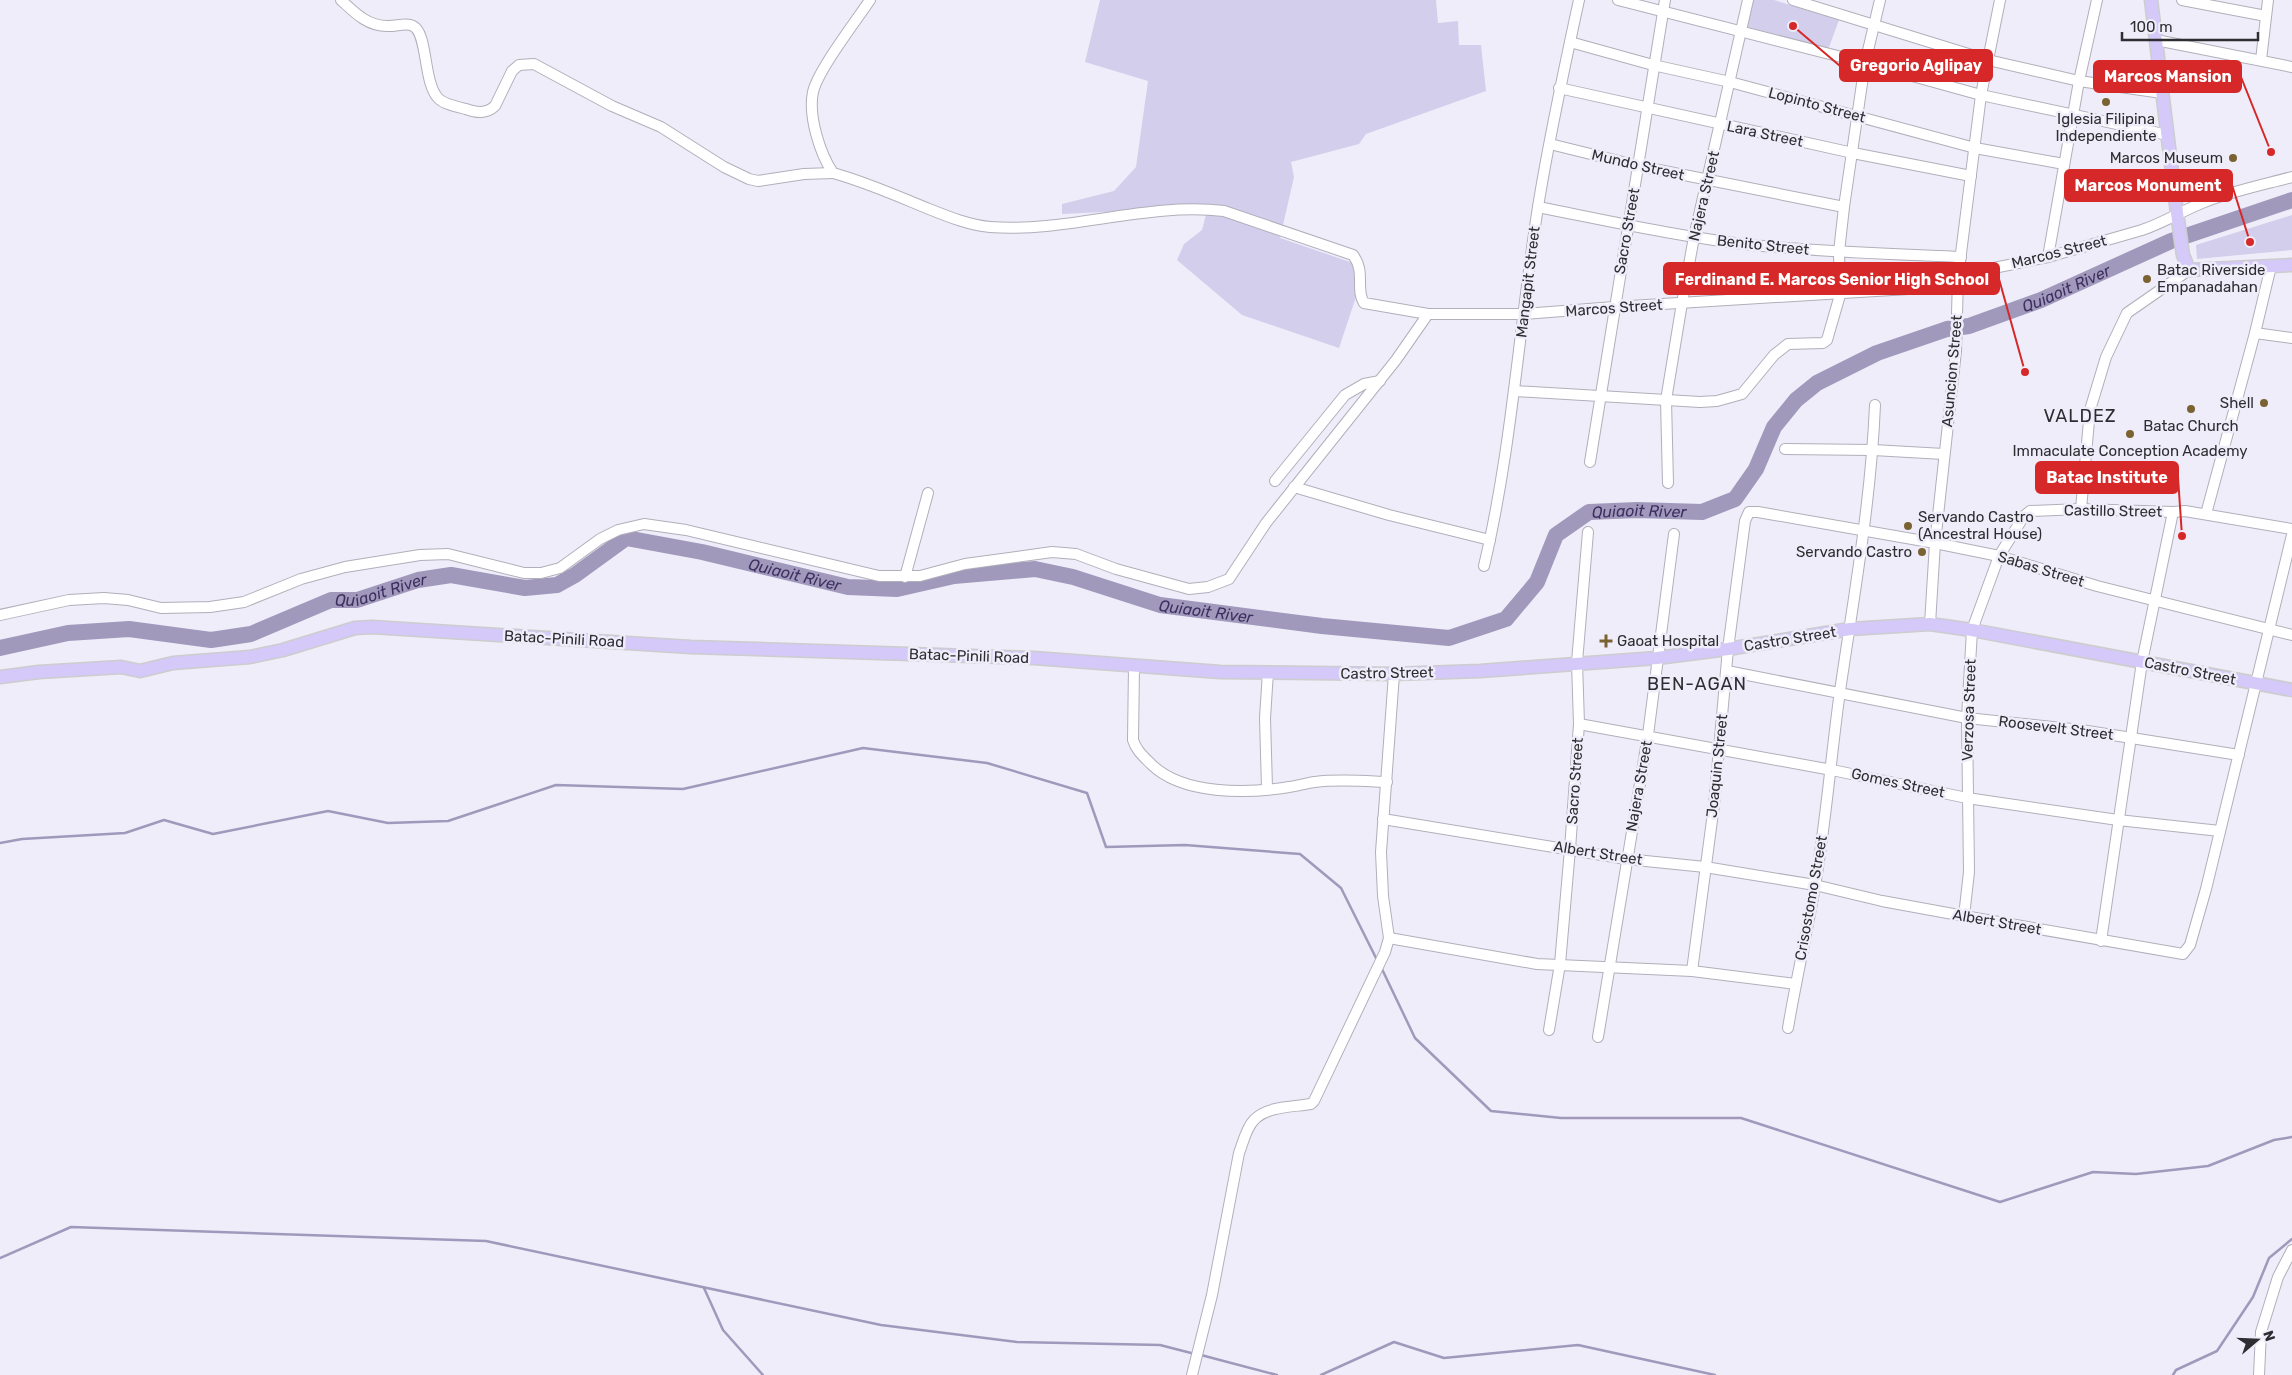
<svg xmlns="http://www.w3.org/2000/svg" width="2292" height="1375" viewBox="0 0 2292 1375" font-family="Rubik,sans-serif">
	<style>
		.green { fill: #d3ceec }
		.lines { fill: none; stroke-linecap: round; stroke-linejoin: round }
		.stream { stroke: #a099bc; stroke-width: 2.5 }
		.river { stroke: #a099bc; stroke-width: 16 }
		.minor-casing { stroke: #b1afba; stroke-width: 12 }
		.major-casing { stroke: #cdcdce; stroke-width: 15 }
		.minor { stroke: #fff; stroke-width: 10 }
		.major { stroke: #d4c9f8; stroke-width: 12 }
		.poi-dot { fill: #7a6233; stroke: #efedf9; stroke-width: 2 }
		.labels { text-anchor: middle; stroke-width: 5; stroke-linejoin: round; paint-order: stroke }
		.street-label { font-size: 15px; fill: #2e2d31; stroke: #efedf9 }
		.poi-label { font-size: 15px; fill: #2e2d31; stroke: #efedf9 }
		.water-label { font-size: 16px; font-style: italic; fill: #3d3060; stroke: #efedf9 }
		.quarter-label { font-size: 18px; letter-spacing: 1px; fill: #2e2d31; stroke: #efedf9 }
		.leader { fill: none; stroke: #d62828; stroke-width: 2 }
		.callout-dot { fill: #d62828; stroke: #efedf9; stroke-width: 2 }
		.callout { fill: #d62828; stroke: #d62828; stroke-width: 2 }
		.callout-label { font-size: 16px; text-anchor: middle; font-weight: bold; fill: #fff }
	</style>
	<rect width="100%" height="100%" fill="#efedf9"/>
	<g class="green">
		<path d="M1100 0H1436L1438 23 1458 21 1459 45H1481L1486 91 1366 134 1359 144 1291 162 1294 177 1280 238 1353 263 1357 294 1339 348 1242 315 1177 260 1184 244 1202 230 1208 207 1062 214V204L1114 191 1136 167 1148 81 1085 62Z"/>
		<path d="M1753 0H1774L1839 20 1828 50 1747 27Z"/>
		<path d="M2292 215V250L2197 259 2196 245Z"/>
	</g>
	<g class="lines">
		<g class="stream">
			<path d="M0 843 22 839 125 833 164 820 213 834 328 811 388 823 448 821 556 785 683 789 863 748 987 763 1087 793 1106 847 1185 845 1300 854 1341 888 1377 960"/>
			<path d="M1381 967 1415 1038 1491 1111 1561 1118H1741L2000 1202 2093 1172 2136 1174 2208 1166 2274 1140 2292 1137"/>
			<path d="M0 1258 71 1227 486 1241 881 1325 1017 1342 1160 1345 1195 1354"/>
			<path d="M704 1288 723 1330 763 1375"/>
			<path d="M1201 1355 1277 1375"/>
			<path d="M1321 1375 1394 1342 1444 1358 1578 1345 1715 1375"/>
			<path d="M2173 1375 2176 1370 2217 1351 2253 1297 2269 1258 2292 1239"/>
		</g>
		<path class="river" id="s1" d="M0 648 68 633 129 629 211 640 251 634 331 600H357L418 580 451 575 525 588 557 585 575 575 626 538 702 552 848 587 897 589 954 576 1035 569 1073 577 1160 605 1322 626 1449 638 1506 619 1537 582 1556 535 1589 512 1637 510 1702 512 1735 499 1756 469 1774 427 1796 400 1817 383 1877 353 1947 329 1969 326 2041 300 2171 241 2292 200"/>
		<defs>
			<g id="minor">
				<path d="M341 0C354 12 367 26 387 26 395 27 406 22 413 26 428 33 423 82 438 98 443 104 458 107 466 109 477 113 486 114 495 106L512 71 519 65 534 64 612 106 661 127 724 167 749 179 758 181 804 174 833 173"/>
				<path d="M870 0C856 21 818 70 813 92 808 116 820 154 833 173 866 182 897 196 929 209 949 217 969 225 990 227 1068 233 1145 202 1224 211L1353 255C1366 272 1355 289 1364 303L1428 314H1524L1614 307 1925 288 1974 272 2048 257 2142 230C2163 223 2182 211 2202 203 2232 191 2262 185 2292 177"/>
				<path d="M1618 0 1865 63 1981 95 2168 135"/>
				<path d="M1793 0 1988 60 2079 81 2162 93"/>
				<path d="M2182 0 2266 16"/>
				<path d="M2156 40 2292 67"/>
				<path d="M1570 42 1653 65 1730 82 1975 148 2064 164"/>
				<path d="M2261 60 2268 0"/>
				<path d="M1559 88 1853 153 1971 176"/>
				<path d="M1550 144 1639 166 1844 207"/>
				<path d="M1538 207C1609 221 1680 237 1752 245 1821 252 1891 254 1961 257"/>
				<path d="M2048 257 2079 81 2097 0"/>
				<path d="M2255 333 2292 338"/>
				<path d="M1515 391 1700 402 1717 401 1742 394 1774 355 1788 344 1823 343 1827 340 1840 295 1839 252 1844 207 1865 63 1880 0"/>
				<path d="M1785 449 1873 450 1944 454"/>
				<path d="M1590 462 1665 0"/>
				<path d="M1275 481 1345 395 1364 384 1380 381"/>
				<path d="M1668 483 1666 400 1682 303 1694 237 1748 0"/>
				<path d="M1294 487 1389 515 1490 540"/>
				<path d="M2081 509 2090 410 2106 357 2127 313 2189 270"/>
				<path d="M2206 514 2255 333 2271 266"/>
				<path d="M1484 566C1512 448 1519 327 1538 207 1549 138 1564 69 1579 0"/>
				<path d="M905 577 928 493"/>
				<path d="M0 615 69 600 104 598 128 600 161 608 210 607 244 602 301 579 345 567 420 555 448 554 524 573H541L560 568 600 539 618 530 644 524 686 530 879 576H920L965 564 1052 552 1076 554 1116 569 1189 589 1208 587 1229 579 1266 523 1396 360 1428 314"/>
				<path d="M1930 624 1935 543 1956 351 1958 277 1981 95 2000 0"/>
				<path d="M1134 666 1133 740C1136 750 1143 756 1151 764 1182 795 1247 794 1289 787 1298 786 1306 783 1315 782 1339 779 1363 781 1387 782"/>
				<path d="M1727 671 1967 718 2081 730 2239 755"/>
				<path d="M1579 724 1832 770 1967 798 2118 820 2220 831"/>
				<path d="M1267 788 1265 718 1268 672"/>
				<path d="M1383 819 1626 859 1705 867 1815 885 1882 901 1964 916 2183 954 2190 945 2206 889 2292 535"/>
				<path d="M1964 916 1969 872 1967 718 1972 630 1999 556 2024 516 2030 511 2081 509 2173 512 2185 511 2292 529"/>
				<path d="M1389 938 1537 964 1692 971 1796 984"/>
				<path d="M2101 941 2142 662 2173 512"/>
				<path d="M1692 971 1714 805 1728 649 1745 521 1749 512H1758L1935 543 1999 556 2097 586 2292 635"/>
				<path d="M1788 1028C1796 980 1807 933 1815 886 1826 821 1831 756 1840 691 1854 595 1871 501 1875 405"/>
				<path d="M1549 1030 1560 964 1570 849 1579 724 1577 662 1588 532"/>
				<path d="M1598 1037 1648 735 1674 534"/>
				<path d="M1192 1375 1212 1295 1239 1153C1243 1143 1246 1128 1254 1120 1267 1106 1293 1107 1311 1104L1314 1101 1385 952 1389 938 1383 896 1381 852 1394 674"/>
				<path d="M2259 1375 2261 1332 2278 1277 2292 1250"/>
			</g>
			<g id="major">
				<path d="M2151 0 2177 213 2183 255 2189 270 2292 265"/>
				<path d="M0 677 39 672 121 667 140 671 173 663 250 657 283 650 355 628 372 627 691 647 1034 658 1220 672 1394 674 1480 671 1657 658 1728 649 1850 629 1930 624 1972 630 2292 690"/>
			</g>
		</defs>
		<use href="#minor" class="minor-casing"/>
		<use href="#major" class="major-casing"/>
		<use href="#minor" class="minor"/>
		<use href="#major" class="major"/>
	</g>
	<g class="poi-dot">
		<circle cx="2106" cy="102" r="5"/>
		<circle cx="2233" cy="158" r="5"/>
		<circle cx="2147" cy="279" r="5"/>
		<circle cx="2264" cy="403" r="5"/>
		<circle cx="2191" cy="409" r="5"/>
		<circle cx="2130" cy="434" r="5"/>
		<circle cx="1908" cy="526" r="5"/>
		<circle cx="1922" cy="552" r="5"/>
		<path d="M1603.5 633.5h5v5h5v5h-5v5h-5v-5h-5v-5h5z"/>
	</g>
	<g class="labels">
		<g class="street-label">
			<text transform="translate(1817 105) rotate(15)" y="5">Lopinto Street</text>
			<text transform="translate(1765 134) rotate(12)" y="5">Lara Street</text>
			<text transform="translate(1638 165) rotate(13)" y="5">Mundo Street</text>
			<text transform="translate(1704 196) rotate(-77)" y="5">Najera Street</text>
			<text transform="translate(1627 231) rotate(-80)" y="5">Sacro Street</text>
			<text transform="translate(1763 245) rotate(6)" y="5">Benito Street</text>
			<text transform="translate(2059 252) rotate(-14)" y="5">Marcos Street</text>
			<text transform="translate(1528 282) rotate(-83)" y="5">Mangapit Street</text>
			<text transform="translate(1614 308) rotate(-4)" y="5">Marcos Street</text>
			<text transform="translate(1952 371) rotate(-85)" y="5">Asuncion Street</text>
			<text transform="translate(2113 511) rotate(1)" y="5">Castillo Street</text>
			<text transform="translate(2041 569) rotate(17)" y="5">Sabas Street</text>
			<text transform="translate(564 639) rotate(3)" y="5">Batac-Pinili Road</text>
			<text transform="translate(1790 639) rotate(-9)" y="5">Castro Street</text>
			<text transform="translate(969 656) rotate(2)" y="5">Batac-Pinili Road</text>
			<text transform="translate(2190 671) rotate(11)" y="5">Castro Street</text>
			<text transform="translate(1387 673) rotate(-1)" y="5">Castro Street</text>
			<text transform="translate(1969 710) rotate(-88)" y="5">Verzosa Street</text>
			<text transform="translate(2056 728) rotate(7)" y="5">Roosevelt Street</text>
			<text transform="translate(1717 766) rotate(-84)" y="5">Joaquin Street</text>
			<text transform="translate(1575 781) rotate(-86)" y="5">Sacro Street</text>
			<text transform="translate(1898 783) rotate(12)" y="5">Gomes Street</text>
			<text transform="translate(1639 786) rotate(-80)" y="5">Najera Street</text>
			<text transform="translate(1598 853) rotate(9)" y="5">Albert Street</text>
			<text transform="translate(1811 898) rotate(-80)" y="5">Crisostomo Street</text>
			<text transform="translate(1997 922) rotate(10)" y="5">Albert Street</text>
		</g>
		<g class="poi-label">
			<text x="2106" y="124">Iglesia Filipina<tspan x="2106" dy="17">Independiente</tspan></text>
			<text x="2223" y="163" text-anchor="end">Marcos Museum</text>
			<text x="2157" y="275" text-anchor="start">Batac Riverside<tspan x="2157" dy="17">Empanadahan</tspan></text>
			<text x="2254" y="408" text-anchor="end">Shell</text>
			<text x="2191" y="431">Batac Church</text>
			<text x="2130" y="456">Immaculate Conception Academy</text>
			<text x="1918" y="522" text-anchor="start">Servando Castro<tspan x="1918" dy="17">(Ancestral House)</tspan></text>
			<text x="1912" y="557" text-anchor="end">Servando Castro</text>
			<text x="1617" y="646" text-anchor="start">Gaoat Hospital</text>
		</g>
		<g class="water-label">
			<text dy="6" stroke="none"><textPath href="#s1" startOffset="2252">Quiaoit River</textPath></text>
			<text dy="6" stroke="none"><textPath href="#s1" startOffset="1742">Quiaoit River</textPath></text>
			<text dy="6" stroke="none"><textPath href="#s1" startOffset="828">Quiaoit River</textPath></text>
			<text dy="6" stroke="none"><textPath href="#s1" startOffset="392">Quiaoit River</textPath></text>
			<text dy="6" stroke="none"><textPath href="#s1" startOffset="1248">Quiaoit River</textPath></text>
		</g>
		<g class="quarter-label">
			<text x="2080" y="422">VALDEZ</text>
			<text x="1697" y="690">BEN-AGAN</text>
		</g>
	</g>
	<path class="leader" d="M1793 26L1840 66M2271 152L2241 77M2250 242L2232 185M2025 372L1999 279M2182 536L2178 477"/>
	<g class="callout-dot">
		<circle cx="1793" cy="26" r="5"/>
		<circle cx="2271" cy="152" r="5"/>
		<circle cx="2250" cy="242" r="5"/>
		<circle cx="2025" cy="372" r="5"/>
		<circle cx="2182" cy="536" r="5"/>
	</g>
	<g class="callout">
		<rect x="1840" y="50" width="152" height="31" rx="5"/>
		<rect x="2094" y="61" width="147" height="31" rx="5"/>
		<rect x="2065" y="170" width="167" height="31" rx="5"/>
		<rect x="1664" y="263" width="335" height="31" rx="5"/>
		<rect x="2036" y="462" width="142" height="31" rx="5"/>
	</g>
	<g class="callout-label">
		<text x="1916" y="71">Gregorio Aglipay</text>
		<text x="2168" y="82">Marcos Mansion</text>
		<text x="2148" y="191">Marcos Monument</text>
		<text x="1832" y="285">Ferdinand E. Marcos Senior High School</text>
		<text x="2107" y="483">Batac Institute</text>
	</g>
	<g transform="translate(2257 1340) rotate(71)" stroke="#efedf9" stroke-width="4" paint-order="stroke">
	<path d="M0-4L9 19L0 12L-9 19Z" fill="#2e2d31"/>
	<text y="-8" font-size="14" font-weight="bold" text-anchor="middle" fill="#2e2d31">N</text>
	</g>
	<path d="M2122 32v8h136v-8" fill="none" stroke="#2e2d31" stroke-width="2.5"/>
	<text x="2130" y="32" font-size="15" fill="#2e2d31" stroke="#efedf9" stroke-width="4" paint-order="stroke">100 m</text>
</svg>
